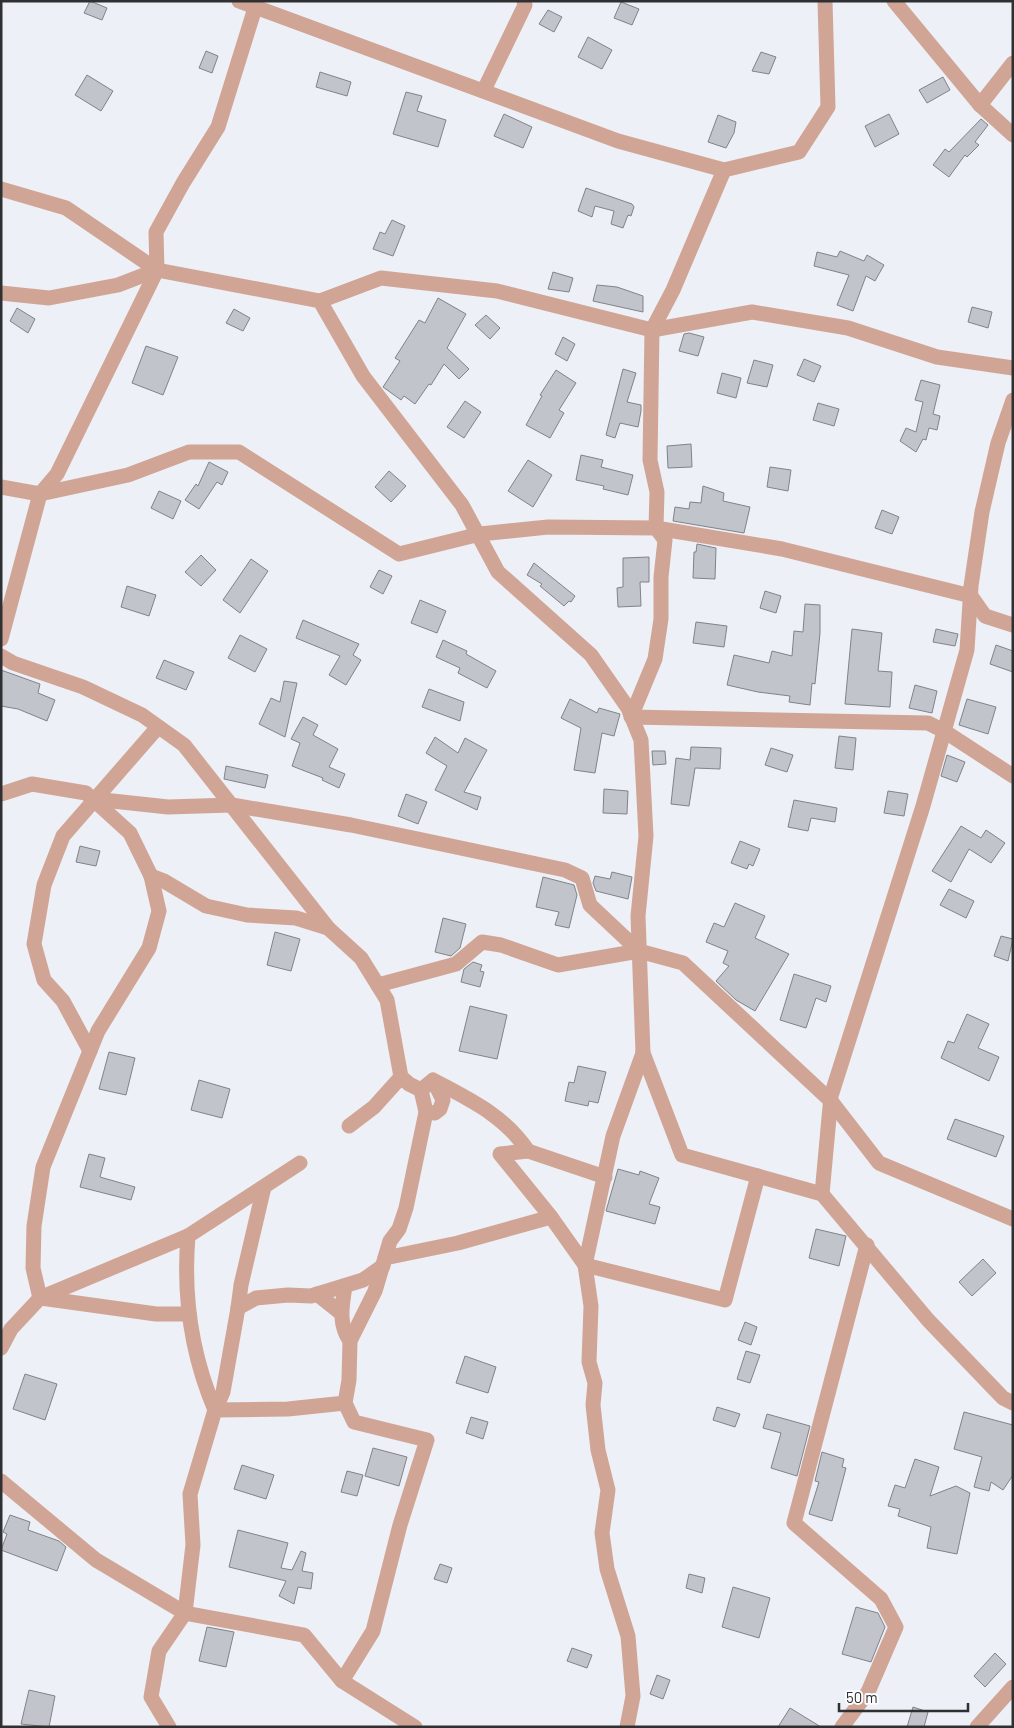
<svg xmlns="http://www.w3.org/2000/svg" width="1014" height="1728" viewBox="0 0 1014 1728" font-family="Barlow,sans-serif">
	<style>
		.building { fill: #c1c4ca; stroke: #808388 }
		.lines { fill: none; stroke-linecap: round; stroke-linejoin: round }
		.minor { stroke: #d1a595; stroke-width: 15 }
	</style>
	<rect width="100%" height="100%" fill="#edf0f7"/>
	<g class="building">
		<path d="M90 1 107 8 102 20 84 13Z"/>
		<path d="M621 2 639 9 632 25 614 18Z"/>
		<path d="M548 10 562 17 554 32 539 24Z"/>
		<path d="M588 37 612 50 602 69 578 57Z"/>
		<path d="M206 51 218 56 212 73 199 68Z"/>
		<path d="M761 52 776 57 769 74 752 71Z"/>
		<path d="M320 72 351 82 347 96 316 87Z"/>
		<path d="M87 75 113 91 101 111 75 95Z"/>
		<path d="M943 77 950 90 927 103 919 90Z"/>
		<path d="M406 92 422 96 417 111 446 120 438 147 393 134Z"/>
		<path d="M504 114 532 127 523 148 494 136Z"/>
		<path d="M889 114 899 134 875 147 865 126Z"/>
		<path d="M718 115 736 122 734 133 726 148 708 142Z"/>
		<path d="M981 119 988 125 975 142 979 145 967 157 965 155 949 177 933 165 945 149 949 152Z"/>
		<path d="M586 188 632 204 634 207 631 216 628 215 623 228 611 224 614 211 595 206 592 217 578 211Z"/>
		<path d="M392 220 405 226 393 256 373 249 380 232 385 234Z"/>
		<path d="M840 251 864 261 867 255 884 265 875 281 866 276 853 311 837 305 849 275 814 266 817 252 837 257Z"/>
		<path d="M553 272 573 278 569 292 548 289Z"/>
		<path d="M597 285 617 287 643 296V312L593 301Z"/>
		<path d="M438 298 466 314 447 348 469 369 459 379 444 364 431 385 429 384 415 404 404 396 401 400 383 387 400 361 395 358 419 320 425 323Z"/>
		<path d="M972 307 992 312 988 328 968 322Z"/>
		<path d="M17 308 35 319 28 333 10 321Z"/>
		<path d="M234 309 250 318 243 331 226 323Z"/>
		<path d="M486 315 500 328 490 339 475 325Z"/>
		<path d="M689 333 704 337 698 356 679 351 684 334Z"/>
		<path d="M563 337 575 344 567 361 555 354Z"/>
		<path d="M146 346 178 357 163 395 132 383Z"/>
		<path d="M804 359 821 366 814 382 797 375Z"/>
		<path d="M754 360 773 365 767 387 747 383Z"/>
		<path d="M623 369 636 373 627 402 641 405V411L638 427 620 423 615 438 606 435Z"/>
		<path d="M556 370 576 383 559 410 564 413 550 438 526 425 542 396 540 395Z"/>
		<path d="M722 373 741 378 736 398 717 393Z"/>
		<path d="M921 380 940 385 933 414 940 416 937 430 929 428 926 440 923 439 916 452 900 441 906 428 916 432 923 402 915 400Z"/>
		<path d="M465 401 481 412 464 438 447 427Z"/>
		<path d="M818 403 839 409 834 426 813 420Z"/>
		<path d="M691 444 692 467 668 468 667 446Z"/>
		<path d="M581 455 603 460 601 467 633 475 628 495 603 489 604 486 576 480Z"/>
		<path d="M528 460 552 475 533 507 508 491Z"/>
		<path d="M209 462 228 472 222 485 217 482 199 509 185 500 196 484 198 486Z"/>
		<path d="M770 467 791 470 788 491 767 487Z"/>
		<path d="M389 471 406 486 391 502 375 487Z"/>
		<path d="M703 486 724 493 723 501 750 507 744 533 673 521 675 507 689 509 690 502 701 503Z"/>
		<path d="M159 491 181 501 173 519 151 508Z"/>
		<path d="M882 510 899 517 892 534 875 528Z"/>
		<path d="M697 544 716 548 715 579 693 578 694 552H696Z"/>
		<path d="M201 555 216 570 201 586 185 572Z"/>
		<path d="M649 557V582H640L641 606 618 607 617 588 623 587V558Z"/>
		<path d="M251 559 268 571 240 613 223 600Z"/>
		<path d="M534 563 575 596 571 602 569 601 564 606 540 586 542 584 527 575Z"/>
		<path d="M379 570 392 576 383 594 370 587Z"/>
		<path d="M127 586 156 595 149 616 121 607Z"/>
		<path d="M765 591 781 596 776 613 760 608Z"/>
		<path d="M420 600 446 611 437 633 411 623Z"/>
		<path d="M805 604 820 605V633L815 684 812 683 810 705 789 702 790 696 758 692 727 685 734 655 769 663 772 651 792 656 794 631 803 632Z"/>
		<path d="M303 620 359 644 353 655 361 660 346 685 329 675 340 656 296 638Z"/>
		<path d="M696 622 727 626 724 647 693 643Z"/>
		<path d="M852 629 882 633 878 671 892 672 890 707 845 704Z"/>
		<path d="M936 629 958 634 955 646 933 642Z"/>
		<path d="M240 635 267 649 255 672 228 658Z"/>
		<path d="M443 640 467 651 466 654 496 671 487 688 458 673 460 668 436 657Z"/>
		<path d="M996 645 1013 651V672L990 664Z"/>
		<path d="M164 660 194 672 186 690 156 678Z"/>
		<path d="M1 670 40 684 38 693 55 700 47 721 18 709 1 706Z"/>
		<path d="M284 681 297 683 285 737 259 724 271 698 280 702Z"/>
		<path d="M915 685 937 691 932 713 909 708Z"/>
		<path d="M429 689 464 702 460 721 422 707Z"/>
		<path d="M570 699 597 713 599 708 620 714 614 736 602 733 595 773 574 770 581 728 561 718Z"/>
		<path d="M967 699 996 707 988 734 959 725Z"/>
		<path d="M303 717 318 725 313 735 338 749 329 767 345 774 339 788 322 780 323 778 292 766 300 743 291 739Z"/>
		<path d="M839 736 856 738 853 770 835 768Z"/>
		<path d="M435 737 458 753 465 738 487 750 464 792 481 797 477 810 435 790 447 766 426 753Z"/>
		<path d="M691 747 721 748 720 769 695 768 689 806 671 804 676 758 690 760Z"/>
		<path d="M771 748 793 755 787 772 765 765Z"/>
		<path d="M652 751H665L666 764 653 765Z"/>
		<path d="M947 755 965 762 957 782 941 776Z"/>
		<path d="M226 766 268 775 265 788 224 779Z"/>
		<path d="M604 789 628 791 627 814 603 813Z"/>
		<path d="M888 791 908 794 904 816 884 813Z"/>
		<path d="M406 794 427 802 418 824 398 816Z"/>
		<path d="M794 800 837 808 835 822 811 818 808 831 788 827Z"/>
		<path d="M961 826 981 838 986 830 1005 843 991 863 969 849 951 882 932 871Z"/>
		<path d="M740 841 760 849 753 866 749 864 747 869 731 863Z"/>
		<path d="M80 846 100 851 96 866 76 862Z"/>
		<path d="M612 872 632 877 628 899 596 891 593 883 595 876 610 879Z"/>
		<path d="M543 877 574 885 577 895 569 928 555 925 559 912 536 907Z"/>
		<path d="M949 889 974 901 966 918 940 905Z"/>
		<path d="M735 903 765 916 755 938 789 954 755 1011 736 1000 716 981 729 966 723 963 728 951 706 942 714 923 724 927Z"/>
		<path d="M443 918 466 924 460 948 451 956 435 952Z"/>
		<path d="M275 932 300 939 291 971 267 965Z"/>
		<path d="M1001 936 1013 939 1008 961 994 956Z"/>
		<path d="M473 962 482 965 480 971 484 972 480 987 461 982 464 969Z"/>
		<path d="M794 974 831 986 826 1002 816 998 806 1028 780 1020Z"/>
		<path d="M470 1006 507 1015 497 1059 459 1051Z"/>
		<path d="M967 1014 989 1024 978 1048 999 1057 989 1081 941 1058 948 1041 954 1043Z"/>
		<path d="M109 1052 135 1058 126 1095 99 1089Z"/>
		<path d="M578 1066 606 1072 598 1103 589 1101 588 1106 565 1101 569 1082 574 1083Z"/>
		<path d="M199 1080 230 1089 222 1118 191 1110Z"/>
		<path d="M955 1119 1004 1136 996 1157 947 1139Z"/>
		<path d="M89 1154 105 1158 100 1177 135 1187 131 1200 80 1187Z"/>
		<path d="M618 1169 639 1175 640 1171 659 1178 649 1204 660 1207 655 1224 606 1211Z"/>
		<path d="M816 1229 846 1236 839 1266 809 1258Z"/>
		<path d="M983 1259 996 1273 972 1296 959 1282Z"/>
		<path d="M745 1322 757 1327 751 1345 738 1340Z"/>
		<path d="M746 1351 760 1355 750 1383 737 1379Z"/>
		<path d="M465 1356 496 1367 488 1393 456 1383Z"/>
		<path d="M25 1374 57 1384 45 1420 13 1409Z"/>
		<path d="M717 1407 740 1414 735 1427 713 1420Z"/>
		<path d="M964 1412 1013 1425V1475L1003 1490 991 1482 989 1491 974 1487 982 1457 954 1449Z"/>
		<path d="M767 1414 810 1426 797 1476 771 1468 781 1433 763 1428Z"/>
		<path d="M471 1417 488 1422 483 1439 466 1433Z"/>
		<path d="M373 1448 407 1457 399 1486 365 1476Z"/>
		<path d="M822 1452 844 1459 842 1467 846 1468 832 1521 809 1514 819 1482 815 1481Z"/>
		<path d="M915 1459 939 1467 930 1496 956 1486 970 1493 957 1554 927 1548 931 1527 898 1516 900 1509 888 1506 895 1485 905 1488Z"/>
		<path d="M242 1465 274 1475 266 1499 234 1489Z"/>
		<path d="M347 1471 363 1475 357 1496 341 1492Z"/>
		<path d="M10 1515 30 1522 28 1530 59 1541 66 1547 57 1571 1 1550 7 1534 3 1532Z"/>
		<path d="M238 1530 288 1543 281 1568 292 1570 301 1551 306 1553 302 1571 313 1573 311 1589 298 1587 294 1604 279 1596 286 1581 229 1567Z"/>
		<path d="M440 1564 452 1568 447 1583 434 1579Z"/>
		<path d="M689 1574 705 1578 702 1593 686 1588Z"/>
		<path d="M733 1587 770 1598 759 1638 722 1627Z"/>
		<path d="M856 1607 878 1613 885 1627 871 1662 842 1654Z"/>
		<path d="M207 1627 234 1632 226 1667 199 1661Z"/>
		<path d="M572 1648 592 1655 587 1668 567 1661Z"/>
		<path d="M995 1653 1006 1664 985 1687 974 1676Z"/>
		<path d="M657 1675 670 1680 663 1699 650 1694Z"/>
		<path d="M29 1690 55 1696 49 1727 21 1724Z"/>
		<path d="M913 1707 928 1712 924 1727H907Z"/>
		<path d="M790 1708 821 1727H778Z"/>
	</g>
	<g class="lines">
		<g class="minor">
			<path d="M239 1 618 141 724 170 799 152 828 107 825 1"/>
			<path d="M894 1 980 105 1013 135"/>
			<path d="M484 90 525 5 524 1"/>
			<path d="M980 105 1013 63"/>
			<path d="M724 170 673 290 652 330 650 460 657 492 656 528 782 549 971 596 985 616 1013 625"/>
			<path d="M1 189 66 208 157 270 320 301 363 376 462 505 498 572 591 655 628 708 641 740 646 836 638 916 643 1053 682 1155 822 1194 928 1320 1003 1398 1013 1403"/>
			<path d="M1 293 49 298 118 285 157 270"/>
			<path d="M320 301 381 278 497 291 652 330 752 312 848 328 937 357 1013 368"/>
			<path d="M1 487 40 494 128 475 189 452H239L399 554 480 534 548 527 656 528 665 540 661 577V619L655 659 631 717 928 723 944 731 1013 776"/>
			<path d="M1 639 40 494 57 474 157 270 156 232 183 183 218 127 255 8"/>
			<path d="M1 656 13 663 83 687 142 715 184 745 328 928"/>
			<path d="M1 794 32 784 86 793 130 833 151 876 159 911 149 948 98 1031 43 1167 34 1226 33 1268 40 1298"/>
			<path d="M94 799 168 807 232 805 351 825 565 870 582 878 590 905 639 951"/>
			<path d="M151 876 164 881 206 906 247 915 296 918 328 928 361 958 387 1000 401 1077 409 1084 421 1090"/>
			<path d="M378 985 456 964 482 942 501 945 558 965 639 951 683 963 831 1101 879 1163 1013 1219"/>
			<path d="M90 1051 63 1001 44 980 34 944 44 885 63 836 158 727"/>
			<path d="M433 1080 443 1100 440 1109 435 1113 426 1112 421 1090 433 1080C470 1100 504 1115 528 1151"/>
			<path d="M349 1126 374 1107 401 1077"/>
			<path d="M300 1163 188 1236C183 1296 192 1356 215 1410L223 1392 238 1308 256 1298 288 1295 311 1296 363 1280 383 1266"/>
			<path d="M605 1177 528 1151 500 1154 551 1217 585 1265 725 1300 758 1176"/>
			<path d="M822 1194 831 1096 923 806 967 650 971 586 982 512 998 443 1013 400"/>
			<path d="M385 1258 458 1243 551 1217"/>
			<path d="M345 1286C342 1306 338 1324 350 1341"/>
			<path d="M317 1294 341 1313"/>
			<path d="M41 1298 156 1314H189"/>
			<path d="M238 1308 241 1285 264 1187"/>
			<path d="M1 1348 11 1329 40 1298 188 1236"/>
			<path d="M1 1481 96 1560 185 1613 304 1635 342 1681 415 1727"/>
			<path d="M342 1681 373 1631 400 1525 427 1440 354 1422 345 1403 349 1380 350 1341 375 1291 390 1241 399 1229 406 1208 426 1112"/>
			<path d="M169 1727 151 1697 159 1651 185 1613 193 1545 190 1494 215 1410 288 1409 345 1403"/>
			<path d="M627 1727 633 1696 628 1636 607 1569 602 1533 608 1490 598 1450 593 1405 595 1383 589 1362 591 1306 585 1265 613 1136 643 1053"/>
			<path d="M842 1727 868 1692 896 1627 881 1599 794 1523 867 1245"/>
			<path d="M977 1727 1013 1687"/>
		</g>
	</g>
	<rect width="1014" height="1728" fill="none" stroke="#2f3032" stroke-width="5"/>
	<path d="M839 1703v8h129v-8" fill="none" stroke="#2f3032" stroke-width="2.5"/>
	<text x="846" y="1703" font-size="15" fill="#2f3032" stroke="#fdfdff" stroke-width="4" paint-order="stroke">50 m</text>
</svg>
